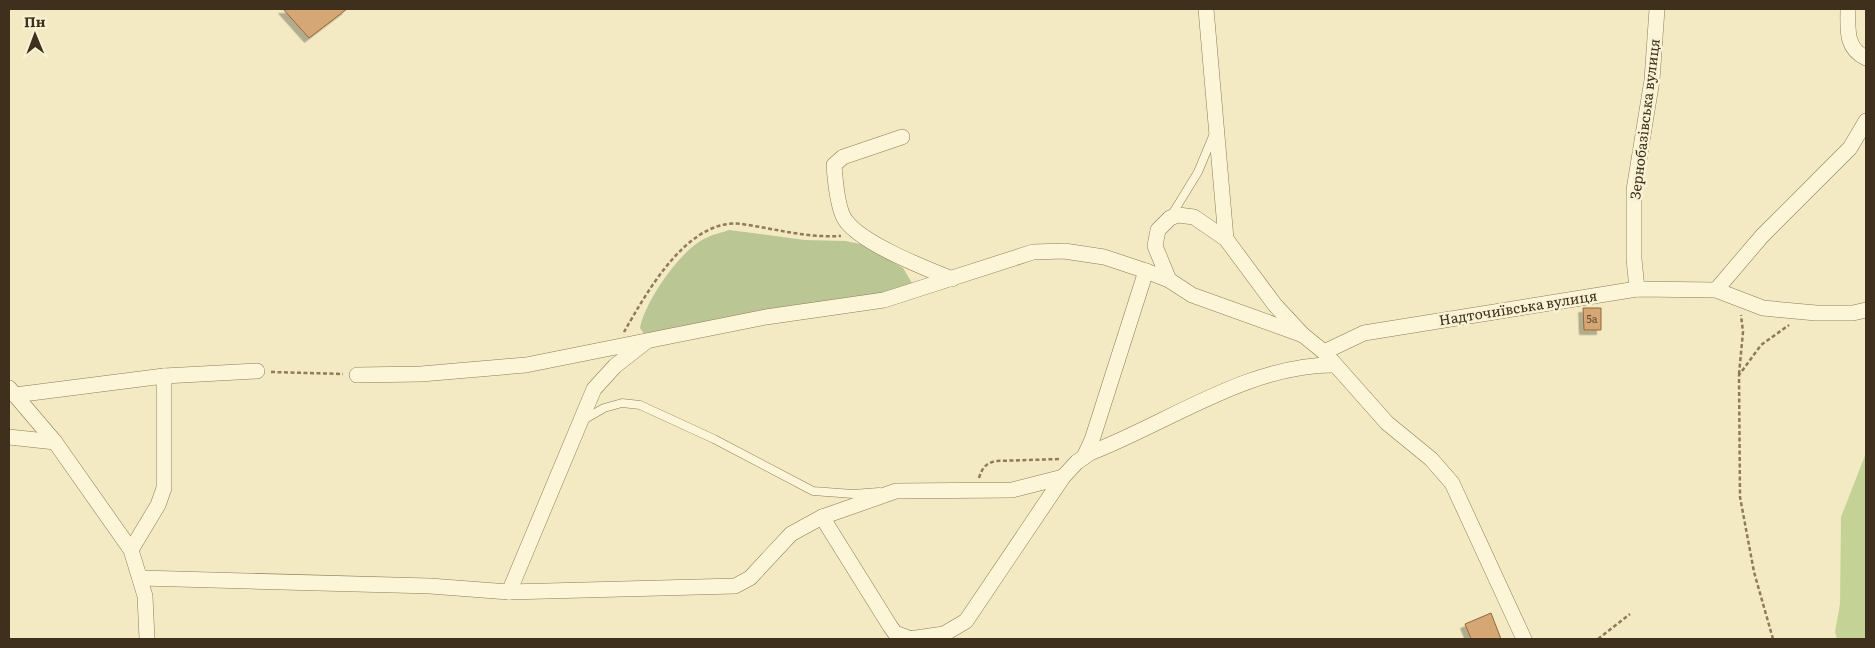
<svg xmlns="http://www.w3.org/2000/svg" width="1875" height="648" viewBox="0 0 1875 648" font-family="Literata,serif">
	<style>
		.green { fill: #c5d295 }
		.cemetery { fill: #bbc695 }
		.building { fill: #d5a775; stroke: #91663a; filter: url(#shadow) }
		.lines { fill: none; stroke-linecap: round; stroke-linejoin: round }
		.lane-casing { stroke: #8f7b57; stroke-width: 9 }
		.street-casing { stroke: #8f7b57; stroke-width: 16 }
		.path { stroke: #8f7b57; stroke-width: 2.5; stroke-dasharray: 4 2.5; stroke-linecap: butt }
		.lane { stroke: #fcf5d8; stroke-width: 8 }
		.street { stroke: #fcf5d8; stroke-width: 15 }
		.labels { text-anchor: middle; stroke-width: 5; stroke-linejoin: round; paint-order: stroke }
		.number-label { font-size: 11px; fill: #644e33 }
		.street-label { font-size: 14px; fill: #3e301d; stroke: #f9f2d4 }
	</style>
	<defs>
		<filter id="shadow"><feDropShadow dx="-4.5" dy="4.5" stdDeviation="0" flood-color="#0004"/></filter>
	</defs>
	<rect width="100%" height="100%" fill="#f3eac3"/>
	<path class="green" d="M1866 453V639H1837L1835 632 1840 604 1841 517Z"/>
	<path class="cemetery" d="M729 230 805 240 845 241 861 244 903 268 912 283 909 292 645 335 640 328C645 301 681 249 706 238 713 234 721 233 729 230Z"/>
	<g class="building">
		<path d="M283 9H347L309 38Z"/>
		<path d="M1583 308H1601V330H1584Z"/>
		<path d="M1491 613 1501 639H1471L1465 624Z"/>
	</g>
	<g class="lines">
		<defs>
			<g id="lane">
				<path d="M1171 216 1198 172 1213 136"/>
				<path d="M585 419 604 408 622 403 640 405 714 439 813 491 853 494 879 492"/>
			</g>
			<g id="street">
				<path d="M1206 9 1226 239"/>
				<path d="M1848 9C1848 29 1845 48 1866 58"/>
				<path d="M902 137 843 157 834 165C835 179 838 211 846 221 863 244 925 268 952 279"/>
				<path d="M1169 280 1155 246 1158 230 1170 218 1178 215 1194 217 1226 239 1275 305 1303 335 1324 352 1387 423 1431 459 1452 483 1524 639"/>
				<path d="M1637 289 1634 259V190L1652 80 1657 9"/>
				<path d="M1716 290 1762 236 1850 148 1866 121"/>
				<path d="M1324 352 1364 333 1637 289 1716 290 1763 308 1816 313H1853L1866 310"/>
				<path d="M357 375 421 374 526 365 766 317 884 300 1033 252 1064 251 1104 257 1146 271 1169 280 1192 295 1303 335"/>
				<path d="M9 388 55 442 131 550 145 596 147 639"/>
				<path d="M15 395 164 376 257 371"/>
				<path d="M9 437 55 442"/>
				<path d="M1084 457 1092 440 1146 271"/>
				<path d="M822 517 890 626 895 633 911 639"/>
				<path d="M131 550 158 505 164 488V376"/>
				<path d="M141 578 430 586 509 592 735 586 750 578 791 534 822 517 896 491 1012 490 1063 477"/>
				<path d="M509 592 594 389 615 366 647 341"/>
				<path d="M909 639 944 634 966 621 1063 477 1077 462 1090 453C1168 423 1249 364 1335 365"/>
			</g>
		</defs>
		<use href="#lane" class="lane-casing"/>
		<use href="#street" class="street-casing"/>
		<g class="path">
			<path d="M624 332C647 292 688 217 742 224 776 229 807 238 841 236"/>
			<path d="M271 372 343 374"/>
			<path d="M1739 374 1743 332 1741 315"/>
			<path d="M979 478C982 468 986 463 996 461L1060 459"/>
			<path d="M1598 639 1630 614"/>
			<path d="M1773 639 1754 572 1740 497 1739 375 1761 345 1789 325"/>
		</g>
		<use href="#lane" class="lane"/>
		<use href="#street" class="street"/>
	</g>
	<g class="labels">
		<g class="number-label">
			<text x="1592" y="323">5а</text>
		</g>
		<g class="street-label">
			<text transform="translate(1645 119) rotate(-83)" y="5">Зернобазівська вулиця</text>
			<text transform="translate(1518 308) rotate(-9)" y="5">Надточиївська вулиця</text>
		</g>
	</g>
	<rect width="1875" height="648" fill="none" stroke="#3e301d" stroke-width="20"/>
	<g transform="translate(35 35) rotate(359)" stroke="#f9f2d4" stroke-width="4" paint-order="stroke">
	<path d="M0-4L9 19L0 12L-9 19Z" fill="#3e301d"/>
	<text y="-8" font-size="14" font-weight="bold" text-anchor="middle" fill="#3e301d">Пн</text>
	</g>
</svg>
